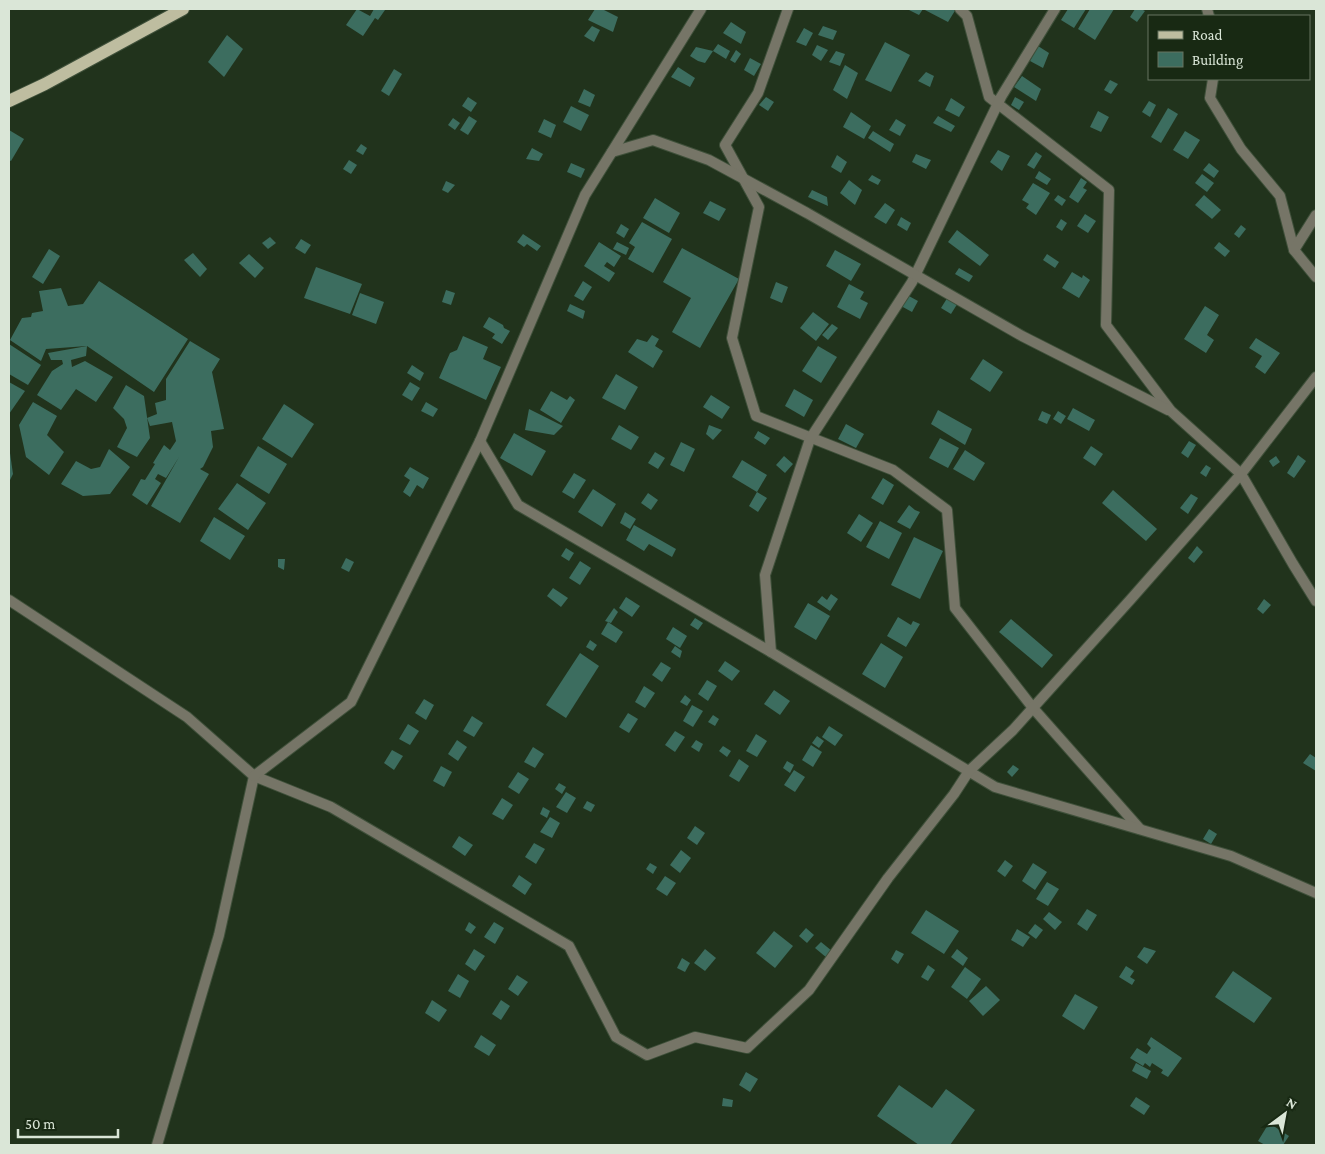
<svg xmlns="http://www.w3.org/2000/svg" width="1325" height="1154" viewBox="0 0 1325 1154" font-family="'Crimson Pro',serif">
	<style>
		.building { fill: #3c6d5f }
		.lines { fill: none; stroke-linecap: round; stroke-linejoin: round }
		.street-casing { stroke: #3f503a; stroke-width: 12 }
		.primary-casing { stroke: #3f503a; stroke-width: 14 }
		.street { stroke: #767567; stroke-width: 10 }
		.primary { stroke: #bebda0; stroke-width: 12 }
	</style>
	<rect width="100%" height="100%" fill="#21331c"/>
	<g class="building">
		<path d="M357 9 370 16 374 9 385 10 378 20 375 18 363 36 346 25Z"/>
		<path d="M595 9H602L618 17 613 32 588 20Z"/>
		<path d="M907 9H956L948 22 923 9 919 15Z"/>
		<path d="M1068 9H1086L1074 28 1061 20Z"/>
		<path d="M1090 9H1114L1095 40 1078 29Z"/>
		<path d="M1135 9H1141L1145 11 1137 22 1130 17Z"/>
		<path d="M731 22 746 32 741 44 723 33Z"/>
		<path d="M592 26 600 30 594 42 584 36Z"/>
		<path d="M823 26 837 31 833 40 818 35Z"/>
		<path d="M804 28 813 33 806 46 796 42Z"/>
		<path d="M227 35 243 49 224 77 208 62Z"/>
		<path d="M885 42 910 55 891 92 865 80Z"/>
		<path d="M718 44 730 51 726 59 713 51Z"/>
		<path d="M817 45 828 50 821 61 812 55Z"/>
		<path d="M1038 46 1049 53 1043 68 1030 61Z"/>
		<path d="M696 47 713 51 705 63 698 61 690 56Z"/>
		<path d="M736 50 741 54 735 63 730 60Z"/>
		<path d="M836 51 845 54 840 66 829 62Z"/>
		<path d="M750 58 761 64 754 76 744 70Z"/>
		<path d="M845 65 858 73 847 99 833 90Z"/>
		<path d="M678 67 695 78 690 87 671 77Z"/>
		<path d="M394 69 402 74 389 96 381 91Z"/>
		<path d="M926 72 934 76 930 87 918 81Z"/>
		<path d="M1022 76 1041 89 1036 101 1014 87Z"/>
		<path d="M1110 80 1118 84 1111 94 1104 90Z"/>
		<path d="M584 89 595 95 590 107 578 102Z"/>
		<path d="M468 97 477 103 471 112 462 106Z"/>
		<path d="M766 97 774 102 768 111 759 105Z"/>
		<path d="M1015 97 1024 102 1019 110 1011 105Z"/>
		<path d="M951 98 965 107 959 117 945 110Z"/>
		<path d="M1149 101 1156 105 1150 117 1142 112Z"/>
		<path d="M571 106 589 115 581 131 563 122Z"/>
		<path d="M1168 108 1178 114 1161 143 1151 137Z"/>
		<path d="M1098 111 1109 117 1101 132 1090 127Z"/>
		<path d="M851 112 871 126 864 139 843 127Z"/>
		<path d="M469 116 477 121 468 135 460 130Z"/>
		<path d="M938 116 955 126 951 132 933 123Z"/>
		<path d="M453 118 460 123 455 130 448 125Z"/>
		<path d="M544 119 556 125 551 138 538 132Z"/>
		<path d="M896 119 906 125 900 136 889 130Z"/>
		<path d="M9 130 24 139 11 161 9 160Z"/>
		<path d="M873 131 894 144 890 152 868 138Z"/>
		<path d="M1185 131 1200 140 1188 159 1173 150Z"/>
		<path d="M361 144 367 148 363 155 356 151Z"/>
		<path d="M532 148 543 154 539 161 526 159Z"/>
		<path d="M998 150 1010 156 1002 171 990 162Z"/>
		<path d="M1036 152 1042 156 1034 169 1027 165Z"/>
		<path d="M916 154 931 160 926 169 912 162Z"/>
		<path d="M837 155 847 162 841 173 831 167Z"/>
		<path d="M349 160 357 165 351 174 343 169Z"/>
		<path d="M571 163 585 169 581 178 567 172Z"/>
		<path d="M1209 163 1219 171 1214 178 1203 170Z"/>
		<path d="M1039 171 1051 179 1047 185 1035 178Z"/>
		<path d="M1202 174 1214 183 1207 192 1195 183Z"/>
		<path d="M872 175 881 180 878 185 868 180Z"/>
		<path d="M1081 178 1087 182 1083 188 1087 190 1078 203 1069 197Z"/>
		<path d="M849 180 862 190 855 205 840 193Z"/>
		<path d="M446 181 455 185 448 193 442 190Z"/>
		<path d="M1033 183 1050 193 1036 215 1026 208 1029 204 1022 200Z"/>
		<path d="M812 190 827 197 828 206 808 197Z"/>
		<path d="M1058 195 1066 200 1062 206 1054 200Z"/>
		<path d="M1204 195 1221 210 1212 219 1195 205Z"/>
		<path d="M655 198 680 213 669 233 643 218Z"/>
		<path d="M710 201 726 209 719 221 703 213Z"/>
		<path d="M885 203 895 210 886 224 874 217Z"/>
		<path d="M1085 214 1096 221 1088 233 1077 226Z"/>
		<path d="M901 217 911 223 907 231 897 225Z"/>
		<path d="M1061 219 1067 223 1062 231 1056 227Z"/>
		<path d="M642 222 672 239 653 273 628 259 635 247 629 243Z"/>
		<path d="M621 224 629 229 624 238 616 233Z"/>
		<path d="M1241 225 1246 229 1239 238 1234 234Z"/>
		<path d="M957 230 989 255 980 266 948 242Z"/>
		<path d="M523 234 541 246 537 251 527 244 524 247 517 242Z"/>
		<path d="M270 237 276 243 268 249 262 243Z"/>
		<path d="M301 239 311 245 305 254 295 248Z"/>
		<path d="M599 242 621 256 614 267 607 262 604 266 615 273 609 282 584 266Z"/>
		<path d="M617 242 629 248 626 255 613 249Z"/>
		<path d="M1219 242 1230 251 1225 257 1214 248Z"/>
		<path d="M682 248 739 279 700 348 672 332 691 298 663 282Z"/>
		<path d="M49 249 60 256 43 284 32 277Z"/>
		<path d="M835 250 861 264 851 281 826 266Z"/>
		<path d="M193 253 207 269 200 277 184 260Z"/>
		<path d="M249 254 264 268 255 278 239 263Z"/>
		<path d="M1047 254 1059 262 1055 268 1043 260Z"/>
		<path d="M316 267 362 284 350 314 304 298Z"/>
		<path d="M959 268 973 276 969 282 955 274Z"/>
		<path d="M1072 272 1082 278 1083 275 1090 280 1079 298 1062 288Z"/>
		<path d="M99 281 188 339 154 392 87 346 86 356 71 360 72 367 85 361 113 377 96 402 76 389 61 410 37 395 52 371 63 364 62 360H51L48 353 87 346 46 349 41 361 10 340 22 318 31 317 32 313 43 311 39 291 61 288 68 306 83 304Z"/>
		<path d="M583 281 592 287 583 301 574 296Z"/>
		<path d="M776 282 788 287 782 303 770 298Z"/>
		<path d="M849 284 864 292 860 299 868 303 860 319 837 307Z"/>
		<path d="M446 290 455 293 451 305 442 302Z"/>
		<path d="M951 292 961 298 951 314 941 308Z"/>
		<path d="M360 293 384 302 376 324 352 315Z"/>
		<path d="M907 295 918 301 912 312 901 306Z"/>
		<path d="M570 304 585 311 583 319 567 311Z"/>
		<path d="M1205 306 1219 315 1207 335 1214 340 1206 353 1184 339Z"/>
		<path d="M813 312 829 324 816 341 800 328Z"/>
		<path d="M489 317 503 325 504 328 510 331 502 344 492 338 495 334 483 327Z"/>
		<path d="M832 324 838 328 828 340 822 335Z"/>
		<path d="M652 335 659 339 655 346 663 351 653 368 628 352 637 339 647 342Z"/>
		<path d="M463 336 488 347 483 359 501 367 486 400 439 378 450 353 457 350Z"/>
		<path d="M1256 338 1280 353 1265 374 1255 367 1262 356 1249 348Z"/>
		<path d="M190 341 220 359 212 372 224 429 211 431 213 447 203 467 200 469 209 474 180 523 151 506 179 457 166 478 158 474 155 479 161 483 147 505 132 495 141 479 145 480 155 464 153 463 164 445 170 450 176 441 172 422 150 426 147 418 157 414 155 403 166 400V379Z"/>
		<path d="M9 344 41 365 28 385 9 374Z"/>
		<path d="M818 346 837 357 821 383 802 371Z"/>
		<path d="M983 359 1003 372 990 392 970 379Z"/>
		<path d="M412 365 424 373 420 381 407 373Z"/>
		<path d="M616 374 638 387 625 410 602 398Z"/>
		<path d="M9 382 25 391 9 414Z"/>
		<path d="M410 382 420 388 412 401 402 395Z"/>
		<path d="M126 385 144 396 150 438 137 457 117 447 127 428 124 419 113 408Z"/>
		<path d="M794 389 813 400 804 417 785 406Z"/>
		<path d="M551 391 567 400 570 396 575 400 561 423 540 410Z"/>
		<path d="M711 395 730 407 722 419 703 407Z"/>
		<path d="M33 402 57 416 47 435 64 452 49 475 26 457 19 425Z"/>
		<path d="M426 402 438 409 433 417 421 411Z"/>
		<path d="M284 404 314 424 292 458 262 439Z"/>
		<path d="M1073 408 1095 420 1089 431 1067 419Z"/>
		<path d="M529 409 563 426 554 435 525 430Z"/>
		<path d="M938 410 972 429 965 445 931 424Z"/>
		<path d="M1042 411 1051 415 1047 424 1038 420Z"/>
		<path d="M1058 411 1066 416 1061 424 1053 419Z"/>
		<path d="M846 424 864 434 856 448 838 439Z"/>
		<path d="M619 425 639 437 631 450 611 439Z"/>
		<path d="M709 425 722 430 713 440 706 434Z"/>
		<path d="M758 431 770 438 765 445 754 438Z"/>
		<path d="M514 433 546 451 532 476 500 458Z"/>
		<path d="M940 438 959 448 948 468 929 458Z"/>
		<path d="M1189 441 1196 445 1188 458 1181 453Z"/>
		<path d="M681 442 695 449 684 472 670 465Z"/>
		<path d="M258 446 287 464 269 494 240 476Z"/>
		<path d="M1091 446 1103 454 1095 466 1083 458Z"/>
		<path d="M109 449 130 467 110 494 83 496 61 484 76 461 91 469 100 467Z"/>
		<path d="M965 450 985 463 974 481 953 469Z"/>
		<path d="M655 452 665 458 658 469 648 463Z"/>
		<path d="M10 453 13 474 9 482V454Z"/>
		<path d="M1298 455 1306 461 1294 478 1287 473Z"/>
		<path d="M784 456 793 464 785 473 776 465Z"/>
		<path d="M1276 456 1280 462 1273 467 1269 461Z"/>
		<path d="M742 460 767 475 757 492 767 498 758 512 749 506 757 492 732 477Z"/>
		<path d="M1206 465 1211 468 1206 477 1200 473Z"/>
		<path d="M410 467 429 478 423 489 417 485 410 497 403 492 410 480 404 476Z"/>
		<path d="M574 473 586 480 574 499 562 492Z"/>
		<path d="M883 478 894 485 883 505 871 498Z"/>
		<path d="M237 483 266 503 248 530 218 509Z"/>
		<path d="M593 489 616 504 602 527 578 512Z"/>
		<path d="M1113 490 1157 529 1146 541 1102 503Z"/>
		<path d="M648 493 658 500 651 510 641 503Z"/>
		<path d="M1191 494 1198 498 1188 514 1180 508Z"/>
		<path d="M909 505 915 510 920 512 910 529 897 522Z"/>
		<path d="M625 512 636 519 630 529 620 523Z"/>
		<path d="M859 514 873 523 861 542 847 533Z"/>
		<path d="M214 517 245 536 230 560 200 541Z"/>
		<path d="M880 521 902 533 889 559 866 547Z"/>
		<path d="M634 525 676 549 672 557 649 544 644 551 626 540Z"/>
		<path d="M914 537 943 551 920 599 891 585Z"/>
		<path d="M1197 546 1203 552 1194 563 1188 558Z"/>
		<path d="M566 548 574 553 569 561 561 556Z"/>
		<path d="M346 558 354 562 349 572 341 568Z"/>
		<path d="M278 559H285L284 570 278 567Z"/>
		<path d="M580 561 591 568 580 585 569 578Z"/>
		<path d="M553 588 568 598 561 607 547 596Z"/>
		<path d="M831 594 838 599 830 611 817 602 822 596 827 600Z"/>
		<path d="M626 597 640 606 632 617 619 608Z"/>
		<path d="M1264 599 1271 605 1263 614 1257 609Z"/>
		<path d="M808 603 830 616 816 640 794 627Z"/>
		<path d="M614 608 618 612 611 623 605 621Z"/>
		<path d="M898 617 911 625 913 621 920 624 906 647 887 636Z"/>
		<path d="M695 618 703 623 698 630 690 625Z"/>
		<path d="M1011 619 1053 655 1042 668 999 632Z"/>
		<path d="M608 622 623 632 616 643 601 634Z"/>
		<path d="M673 627 687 636 680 648 666 639Z"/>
		<path d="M590 640 597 645 593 651 586 647Z"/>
		<path d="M881 643 903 657 885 688 862 674Z"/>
		<path d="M675 646 682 651 680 658 671 652Z"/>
		<path d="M580 653 599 666 566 718 546 705Z"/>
		<path d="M725 661 740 671 732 681 718 671Z"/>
		<path d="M661 662 671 668 662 682 652 675Z"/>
		<path d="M707 680 717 686 708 701 698 694Z"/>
		<path d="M644 686 655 693 645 708 635 702Z"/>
		<path d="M774 690 790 701 780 715 764 704Z"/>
		<path d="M685 695 691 700 687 706 680 702Z"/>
		<path d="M424 699 434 705 426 720 415 713Z"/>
		<path d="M692 705 703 711 693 727 683 721Z"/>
		<path d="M628 713 638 719 629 733 619 727Z"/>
		<path d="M713 715 719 719 715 726 708 722Z"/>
		<path d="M472 716 483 723 474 737 463 731Z"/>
		<path d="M408 724 419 731 410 745 399 739Z"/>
		<path d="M829 726 843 735 835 746 822 737Z"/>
		<path d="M675 731 685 737 675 752 665 745Z"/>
		<path d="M756 734 767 741 757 757 746 751Z"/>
		<path d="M817 736 824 741 819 748 812 743Z"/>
		<path d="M457 740 467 747 458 761 448 754Z"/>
		<path d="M696 740 703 744 699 752 691 747Z"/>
		<path d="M811 745 822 752 813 767 802 760Z"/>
		<path d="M723 746 731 751 727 757 719 751Z"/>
		<path d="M533 747 544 754 535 768 524 762Z"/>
		<path d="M392 750 403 756 394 770 384 763Z"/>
		<path d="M1310 754 1316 758V771L1303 763Z"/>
		<path d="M739 759 749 766 739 782 729 776Z"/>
		<path d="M787 761 794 765 790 773 783 768Z"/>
		<path d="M1013 765 1019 769 1012 777 1007 772Z"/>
		<path d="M441 766 452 772 444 787 433 781Z"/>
		<path d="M794 770 805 777 795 792 784 785Z"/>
		<path d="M518 772 529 779 519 794 508 787Z"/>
		<path d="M559 783 566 787 562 794 555 789Z"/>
		<path d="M566 792 576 798 567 813 556 807Z"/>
		<path d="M502 798 513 805 503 820 492 814Z"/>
		<path d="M587 801 595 805 591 812 583 808Z"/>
		<path d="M543 807 550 811 547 818 540 814Z"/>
		<path d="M550 817 560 823 552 838 540 832Z"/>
		<path d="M695 826 705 833 697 845 687 838Z"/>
		<path d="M1209 829 1217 834 1211 844 1203 839Z"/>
		<path d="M459 836 473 845 465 856 452 847Z"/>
		<path d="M534 843 545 849 536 864 525 857Z"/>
		<path d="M681 850 691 858 680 873 670 865Z"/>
		<path d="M1005 860 1013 866 1005 877 997 871Z"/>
		<path d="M650 863 657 867 653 874 646 869Z"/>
		<path d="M1033 863 1047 872 1035 890 1022 881Z"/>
		<path d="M519 875 532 884 525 895 512 886Z"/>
		<path d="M665 876 676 883 667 896 656 889Z"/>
		<path d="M1047 882 1059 889 1048 906 1036 899Z"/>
		<path d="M1087 909 1097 915 1087 931 1077 924Z"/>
		<path d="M926 910 959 931 944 954 911 933Z"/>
		<path d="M1049 912 1062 922 1055 930 1043 919Z"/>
		<path d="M469 922 476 927 471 934 465 930Z"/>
		<path d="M494 922 504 928 495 944 484 937Z"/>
		<path d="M1035 924 1043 930 1036 939 1028 933Z"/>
		<path d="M806 928 814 935 807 943 799 936Z"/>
		<path d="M1017 929 1030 937 1023 947 1011 940Z"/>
		<path d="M774 931 793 946 775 968 756 953Z"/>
		<path d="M821 942 832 951 827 958 815 948Z"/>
		<path d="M1144 947 1156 951 1147 964 1137 957Z"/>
		<path d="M474 949 485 956 475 971 465 964Z"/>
		<path d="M705 949 716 958 705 971 694 963Z"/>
		<path d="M957 949 968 958 963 966 951 957Z"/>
		<path d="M896 950 904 954 898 964 891 959Z"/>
		<path d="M682 958 690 963 685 972 677 968Z"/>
		<path d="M928 965 935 970 928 981 921 977Z"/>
		<path d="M1126 966 1134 971 1130 977 1135 980 1132 985 1119 977Z"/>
		<path d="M965 967 981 979 967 999 951 987Z"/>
		<path d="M1233 971 1272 998 1254 1023 1215 997Z"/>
		<path d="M458 974 469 981 460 998 448 991Z"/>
		<path d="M517 975 528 982 518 996 508 989Z"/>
		<path d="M986 986 1000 1000 983 1016 969 1001Z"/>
		<path d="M1075 994 1098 1007 1084 1030 1062 1016Z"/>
		<path d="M432 1000 447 1010 439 1022 425 1013Z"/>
		<path d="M501 1000 510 1006 501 1020 492 1014Z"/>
		<path d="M481 1035 496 1045 489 1056 474 1047Z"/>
		<path d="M1151 1037 1182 1058 1168 1077 1161 1073 1163 1070 1152 1063 1150 1067 1145 1063 1143 1066 1130 1058 1137 1048 1147 1054 1151 1048 1147 1044Z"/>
		<path d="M1136 1063 1151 1071 1147 1079 1132 1071Z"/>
		<path d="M746 1072 758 1079 750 1092 739 1085Z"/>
		<path d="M899 1085 932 1108 946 1089 975 1110 950 1145H919L877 1116Z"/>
		<path d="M1136 1097 1150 1106 1144 1115 1130 1106Z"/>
		<path d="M723 1098 733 1100 732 1107 722 1106Z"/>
		<path d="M1269 1123 1289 1136 1283 1145H1265L1258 1141Z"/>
	</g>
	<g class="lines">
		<defs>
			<g id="street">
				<path d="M788 9 758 93 725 145 759 207 732 338 756 416 893 470 947 510 955 608 1033 708 1140 829"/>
				<path d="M960 9 967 16 989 97 1109 190 1106 325 1171 411 1241 474 1293 564 1316 601"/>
				<path d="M1055 9 1001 97 912 282 810 439 765 575 771 652 995 787 1231 856 1316 893"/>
				<path d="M1207 9 1209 16"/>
				<path d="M1213 79 1210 98 1241 149 1280 196 1294 250 1316 277"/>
				<path d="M612 152 653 140 709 160 807 213 1022 336 1168 410"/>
				<path d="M1294 250 1316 215"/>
				<path d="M480 441 518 505 771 652"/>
				<path d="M9 600 187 717 254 776 219 935 157 1145"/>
				<path d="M254 776 331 807 569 946 616 1037 647 1055 695 1037 747 1048 809 990 888 878 954 794 969 771 1013 730 1131 599 1241 474 1316 377"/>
				<path d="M254 776 351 702 480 441 585 195 701 9"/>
			</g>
			<path id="primary" d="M9 101 45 84 183 9"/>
		</defs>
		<use href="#street" class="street-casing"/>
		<use href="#primary" class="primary-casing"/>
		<use href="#street" class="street"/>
		<use href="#primary" class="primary"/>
	</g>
	<rect width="1325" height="1154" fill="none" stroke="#dae6d7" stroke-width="20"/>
	<rect x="1148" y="15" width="162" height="65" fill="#182913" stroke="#667561"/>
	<rect x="1158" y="31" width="25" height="8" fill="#bebda0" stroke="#667561"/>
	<text x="1192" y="40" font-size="15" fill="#dae6d7">Road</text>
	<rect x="1158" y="52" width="25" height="15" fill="#3c6d5f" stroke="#667561"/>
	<text x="1192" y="65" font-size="15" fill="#dae6d7">Building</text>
	<g transform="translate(1285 1114) rotate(32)" stroke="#182913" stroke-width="4" paint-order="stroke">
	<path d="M0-4L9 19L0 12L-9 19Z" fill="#dae6d7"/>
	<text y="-8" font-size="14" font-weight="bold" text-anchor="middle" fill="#dae6d7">N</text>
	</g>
	<path d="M18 1129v8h100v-8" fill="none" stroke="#dae6d7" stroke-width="2.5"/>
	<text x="25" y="1129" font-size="15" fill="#dae6d7" stroke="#182913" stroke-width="4" paint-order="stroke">50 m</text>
</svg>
